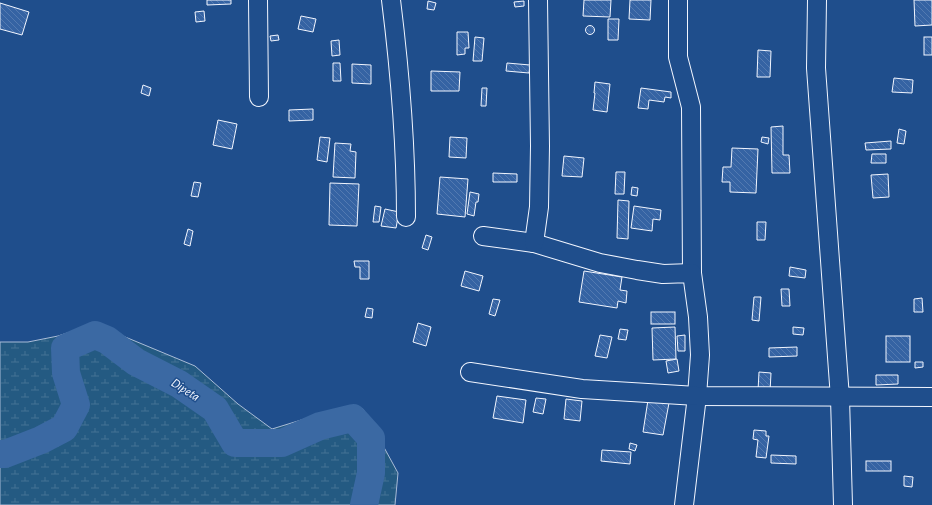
<svg xmlns="http://www.w3.org/2000/svg" width="932" height="505" viewBox="0 0 932 505" font-family="'Alegreya Sans',sans-serif">
	<style>
		.wetland { fill: url(#wetland-marsh); stroke: #a8bbd7 }
		.lines { fill: none; stroke-linecap: round; stroke-linejoin: round }
		.river { stroke: #3b69a3; stroke-width: 28 }
		.building { fill: url(#building-back-hatch); stroke: #f2f6ff }
		.minor-casing { stroke: #f2f6ff; stroke-width: 20 }
		.minor { stroke: #1f4e8c; stroke-width: 18 }
		.labels { text-anchor: middle; stroke-width: 3; stroke-linejoin: round; paint-order: stroke }
		.water-label { font-size: 13px; font-style: italic; fill: #f2f6ff; stroke: #1f4e8c }
	</style>
	<defs>
		<pattern id="wetland-marsh" width="20" height="14" patternUnits="userSpaceOnUse"><rect width="20" height="14" fill="#245a82"/><path d="M1 5h8M5 5V1M11 12h8M15 12V8" fill="none" stroke="#447295"/></pattern>
		<pattern id="building-back-hatch" width="6" height="6" patternUnits="userSpaceOnUse"><rect width="6" height="6" fill="#3563a3"/><path d="M-1 5l2 2M0 0l6 6M5-1l2 2" fill="none" stroke="#537ab1"/></pattern>
	</defs>
	<rect width="100%" height="100%" fill="#1f4e8c"/>
	<path class="wetland" d="M94 324 195 366 238 404 272 429 340 408 363 409 398 473 395 505H0V342H28L58 336Z"/>
	<g class="lines">
		<path class="river" d="M0 454H5L41 440 64 428 76 405 66 373 65 348 95 335 107 340 136 362 179 384 215 409 235 443H282L320 426 353 418 371 438V473L364 505"/>
	</g>
	<g class="building">
		<path d="M207 0H231V4L207 5Z"/>
		<path d="M584 0H611L610 17 583 16Z"/>
		<path d="M630 0H651L650 20 629 19Z"/>
		<path d="M914 0H932V25L915 26Z"/>
		<path d="M428 1 436 3 434 10 427 9Z"/>
		<path d="M524 1V6L515 7 514 2Z"/>
		<path d="M0 3 29 12 22 35 0 29Z"/>
		<path d="M204 11 205 21 196 22 195 12Z"/>
		<path d="M301 16 316 19 313 32 298 29Z"/>
		<path d="M608 19H619L618 40H608Z"/>
		<circle cx="590" cy="30" r="4.5"/>
		<path d="M457 32H468L469 48H465V54L457 55Z"/>
		<path d="M278 35 279 40 271 41 270 36Z"/>
		<path d="M475 37 484 38 482 61H473Z"/>
		<rect x="924" y="37" width="8" height="18"/>
		<path d="M339 40 340 55 332 56 331 41Z"/>
		<path d="M758 50 771 51 770 77H757Z"/>
		<path d="M333 63H340L341 81H333Z"/>
		<path d="M507 63 530 65 529 73 506 71Z"/>
		<path d="M352 64 371 65V84L352 83Z"/>
		<path d="M431 71 460 72 459 91H431Z"/>
		<path d="M894 78 913 80 912 93 892 92Z"/>
		<path d="M595 82 610 84 607 112 593 110 595 93H594Z"/>
		<path d="M143 85 151 88 149 96 141 93Z"/>
		<path d="M482 88H487L486 106H481Z"/>
		<path d="M641 88 671 92V98L665 97 664 102 649 100 648 109 638 108Z"/>
		<path d="M313 109V120L289 121V110Z"/>
		<path d="M218 120 237 124 232 149 213 145Z"/>
		<path d="M783 126V155H789L790 173H772L771 127Z"/>
		<path d="M899 129 906 131 904 144 897 143Z"/>
		<path d="M320 137 330 138 327 162 317 160Z"/>
		<path d="M450 137 467 138 466 158 449 157Z"/>
		<path d="M762 137 769 138 768 144 761 142Z"/>
		<path d="M891 141V149L866 150 865 143Z"/>
		<path d="M335 143 351 144 350 151 356 152 355 178 333 177Z"/>
		<path d="M732 148 758 149 756 193 730 192V182H722L723 167H731Z"/>
		<path d="M872 154H886V163H871Z"/>
		<path d="M564 156 584 158 582 177 562 176Z"/>
		<path d="M616 172H625L624 194H615Z"/>
		<path d="M493 173 517 174V182H493Z"/>
		<path d="M888 174 889 197 873 198 871 175Z"/>
		<path d="M440 177 468 179 465 217 437 214Z"/>
		<path d="M194 182 201 183 198 197 191 196Z"/>
		<path d="M330 183 359 184 357 226 329 225Z"/>
		<path d="M632 187 638 188 637 196 631 195Z"/>
		<path d="M470 192 479 194 478 202H476L474 216 467 214Z"/>
		<path d="M618 200 629 201 628 239 617 238Z"/>
		<path d="M375 206 381 207 379 222H373Z"/>
		<path d="M634 206 661 210 660 220 653 219 652 231 631 228Z"/>
		<path d="M385 209 399 212 396 228 381 226Z"/>
		<path d="M757 222H766L765 240H757Z"/>
		<path d="M188 229 193 231 190 246 184 244Z"/>
		<path d="M426 235 432 237 428 250 422 248Z"/>
		<path d="M354 261H369V279H360V267H355Z"/>
		<path d="M790 267 806 270 805 278 789 276Z"/>
		<path d="M465 271 483 276 479 291 461 286Z"/>
		<path d="M584 271 622 277 620 290 627 291 626 303 618 301 617 308 579 302Z"/>
		<path d="M781 289H789L790 306H782Z"/>
		<path d="M754 297H761L759 321 752 320Z"/>
		<path d="M922 298 923 312H914V299Z"/>
		<path d="M493 299 500 300 495 316 489 314Z"/>
		<path d="M367 308 373 309 372 318 365 317Z"/>
		<rect x="651" y="312" width="24" height="12"/>
		<path d="M418 323 431 327 426 346 413 342Z"/>
		<path d="M675 327 676 359 653 360 652 328Z"/>
		<path d="M793 327 804 328 803 335 793 334Z"/>
		<path d="M620 329 628 330 626 340 618 339Z"/>
		<path d="M600 335 612 337 607 358 595 356Z"/>
		<path d="M685 335V351H678L677 336Z"/>
		<rect x="886" y="336" width="24" height="26"/>
		<path d="M797 347V356L769 357V348Z"/>
		<path d="M677 359 679 371 668 373 666 361Z"/>
		<path d="M915 362H923V367L915 368Z"/>
		<path d="M759 372 771 373 770 392 758 391Z"/>
		<path d="M876 375H898V384L876 385Z"/>
		<path d="M497 396 526 400 523 423 493 418Z"/>
		<path d="M536 398 546 399 543 414 533 412Z"/>
		<path d="M566 399 582 401 580 421 564 419Z"/>
		<path d="M648 400 669 403 663 435 643 432Z"/>
		<path d="M754 430 766 431V436H769L766 458 756 457 758 440 753 439Z"/>
		<path d="M630 443 637 445 635 451 629 449Z"/>
		<path d="M602 450 631 452 630 464 601 461Z"/>
		<path d="M771 455 796 456V464L771 463Z"/>
		<rect x="866" y="461" width="25" height="10"/>
		<path d="M904 476 913 477 912 487 904 486Z"/>
	</g>
	<g class="lines">
		<defs>
			<g id="minor">
				<path d="M258 0 259 97"/>
				<path d="M391 0C400 72 406 145 406 217"/>
				<path d="M678 0V57L691 107 692 273"/>
				<path d="M817 0 816 68 840 398 843 505"/>
				<path d="M483 236 534 243 600 263 637 270 663 274 692 273 698 317 700 355 697 396 684 505"/>
				<path d="M534 243 539 207 540 146 538 0"/>
				<path d="M470 372 582 389 697 396 932 397"/>
			</g>
		</defs>
		<use href="#minor" class="minor-casing"/>
		<use href="#minor" class="minor"/>
	</g>
	<g class="labels">
		<g class="water-label">
			<text transform="translate(186 389) rotate(33)" y="5">Dipeta</text>
		</g>
	</g>
</svg>
